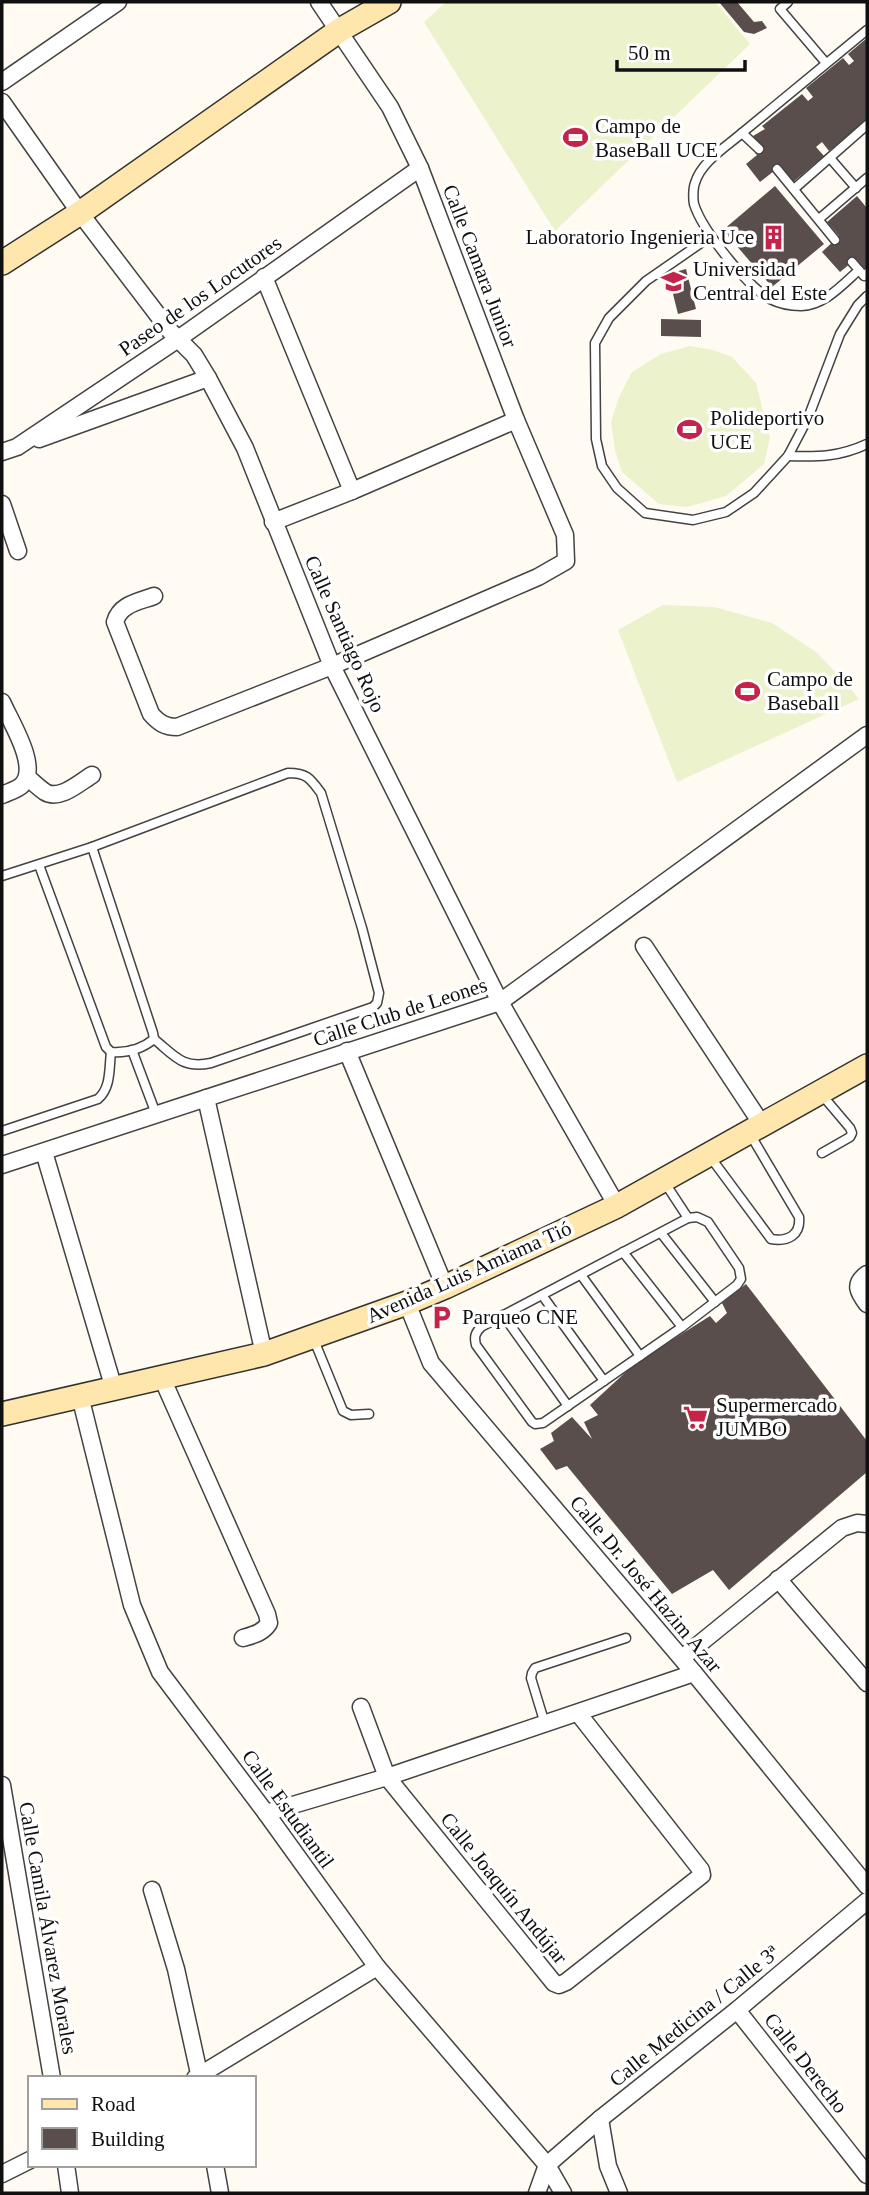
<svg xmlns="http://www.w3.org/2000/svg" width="869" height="2195" viewBox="0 0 869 2195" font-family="'Times New Roman',serif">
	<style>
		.pitch { fill: #ecf2cc }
		.building { fill: #594e4c }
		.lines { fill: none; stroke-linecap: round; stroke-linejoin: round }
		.lane-casing { stroke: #434343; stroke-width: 11 }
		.street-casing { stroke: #434343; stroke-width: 19 }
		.secondary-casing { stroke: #323232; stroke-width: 26 }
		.lane { stroke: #fff; stroke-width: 8 }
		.street { stroke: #fff; stroke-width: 16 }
		.secondary { stroke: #ffe6ad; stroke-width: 23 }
		.labels { text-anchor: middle; stroke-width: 7; stroke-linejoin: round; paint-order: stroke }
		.poi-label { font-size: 21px; fill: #101010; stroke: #fff; text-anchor: start }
		.street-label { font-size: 21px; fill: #101010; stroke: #fff }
	</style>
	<rect width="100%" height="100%" fill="#fffaf2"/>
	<g class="pitch">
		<path d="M446 2H715L750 44 555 231 424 22Z"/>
		<path d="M690 346 713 350 732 357 756 383 770 438 764 464 726 496 687 507 659 504 622 472 615 450 611 422 619 397 632 372 661 354Z"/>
		<path d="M663 605 714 607 772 623 816 652 846 683 859 699 677 782 618 630Z"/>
	</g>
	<g class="building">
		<path d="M719 2H737L754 22 762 21 767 28 754 34 744 32Z"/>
		<path d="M867 38V120L829 151 822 142 816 147 824 156 792 183 779 167 760 182 746 164 757 155 755 153 762 147 753 136 765 129 762 126 802 94 808 101 813 97 806 88 843 58 849 65 854 61 848 54Z"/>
		<path d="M775 186 824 244 772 287 723 230Z"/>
		<path d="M857 196 866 207 867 206V268L865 270 856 259 840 272 822 252 839 236 827 222Z"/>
		<path d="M686 269 696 309 678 314 668 274Z"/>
		<path d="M661 319 701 320V337L661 336Z"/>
		<path d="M746 1284 867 1441V1472L729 1590 713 1570 672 1594 567 1466 556 1470 540 1449 554 1441 551 1433 572 1417 592 1439 584 1422 598 1415 590 1405 628 1370 661 1347 710 1316 716 1323 727 1313 722 1303Z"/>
	</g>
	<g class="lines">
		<defs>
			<g id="lane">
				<path d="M788 2 780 9 826 63"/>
				<path d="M742 133C726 147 701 162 695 183 693 188 693 199 694 204 702 230 747 286 770 299 780 304 791 306 801 306 825 305 842 285 859 270"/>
				<path d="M759 149 742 133 867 30"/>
				<path d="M830 158 856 188V186"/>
				<path d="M777 169 835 240"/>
				<path d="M794 189 867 125"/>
				<path d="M819 219 867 178"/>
				<path d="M711 236 646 281 609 318 595 343 596 439 602 466 617 488 645 513 693 520 726 512 754 493 788 456 808 418 840 334 858 305 867 296"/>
				<path d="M852 262 864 276 867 273"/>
				<path d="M788 456C818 457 839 457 867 444"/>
				<path d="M39 865 106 1047 111 1052C126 1053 142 1049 154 1039L153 1033 92 847"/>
				<path d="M2 876 92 847 288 773C307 773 310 778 321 793L362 928 379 993 377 1003 373 1007 211 1063C182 1069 175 1056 154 1039"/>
				<path d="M132 1050 156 1114"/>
				<path d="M2 1131 98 1099C111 1088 109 1069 111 1052"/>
				<path d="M822 1153 850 1137 852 1133 850 1128 822 1095"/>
				<path d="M711 1158 771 1239C788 1242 801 1235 799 1217L750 1134"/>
				<path d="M665 1183 688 1218"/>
				<path d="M697 1217 708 1222 739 1268 741 1279 737 1285 682 1327 543 1423 535 1424 532 1422 476 1345C474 1337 475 1333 481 1327L688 1218Z"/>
				<path d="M661 1233 715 1302"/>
				<path d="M623 1252 682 1327"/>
				<path d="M581 1275 640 1356"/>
				<path d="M542 1295 604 1381"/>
				<path d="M503 1315 568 1406"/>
				<path d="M314 1340 343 1411 351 1415 369 1414"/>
				<path d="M545 1724 531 1678 532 1673 535 1668 626 1638"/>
			</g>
			<g id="street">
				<path d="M2 82 118 2"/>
				<path d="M2 102 80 213 170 331 194 355 208 378 245 448 332 666 500 1002 617 1206"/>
				<path d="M264 277 352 491"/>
				<path d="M39 439 208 378"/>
				<path d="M2 452 17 447 178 339 420 168"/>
				<path d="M2 504 18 551"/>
				<path d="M273 522 352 491 516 420"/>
				<path d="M154 596C138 602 120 604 115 622L151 714C159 723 165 727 177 727L332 666 538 577 566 561 565 535 516 420 420 168 390 107 319 2"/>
				<path d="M2 702C10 721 40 767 22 785 17 790 8 792 2 795"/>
				<path d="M27 777C33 782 39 788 45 792 60 801 80 782 92 775"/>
				<path d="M644 946 763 1126"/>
				<path d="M347 1051 445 1287"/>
				<path d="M206 1098 264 1354"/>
				<path d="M44 1152 114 1389"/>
				<path d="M2 1165 500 1002 867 735"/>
				<path d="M867 1274C853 1284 858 1292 867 1304"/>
				<path d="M407 1303 431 1363 694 1673 867 1886"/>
				<path d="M162 1378 267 1614 269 1623C263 1633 253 1635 243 1638"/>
				<path d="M80 1396 132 1605 160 1672 266 1813 377 1967 547 2165 563 2193"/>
				<path d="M778 1579 867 1683"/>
				<path d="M682 1658 842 1528 857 1523 867 1524"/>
				<path d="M361 1707 387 1777 554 1983 559 1985 566 1982 702 1875 701 1870 578 1713"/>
				<path d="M2 1785 52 2078"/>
				<path d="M266 1813 387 1777 694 1673"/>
				<path d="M152 1890 176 1969 200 2078"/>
				<path d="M737 2010 867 2175"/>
				<path d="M195 2078 377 1967"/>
				<path d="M600 2119 608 2166 619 2193"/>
				<path d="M66 2165 70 2193"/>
				<path d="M215 2165 220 2193"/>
				<path d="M2 2174 30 2160"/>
				<path d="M537 2193 547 2165 600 2119 737 2010 867 1901"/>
			</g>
			<g id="secondary">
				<path d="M2 263 80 213 340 30 389 2"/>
				<path d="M2 1414 264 1354 407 1303 445 1287 617 1206 867 1066"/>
			</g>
		</defs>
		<use href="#lane" class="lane-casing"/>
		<use href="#street" class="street-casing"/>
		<use href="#secondary" class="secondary-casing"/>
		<use href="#lane" class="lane"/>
		<use href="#street" class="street"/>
		<use href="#secondary" class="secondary"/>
	</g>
	<defs>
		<symbol id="stadium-bare" viewBox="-9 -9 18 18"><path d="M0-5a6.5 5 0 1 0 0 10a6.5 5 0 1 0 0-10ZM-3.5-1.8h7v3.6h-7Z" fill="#c4244a" stroke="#fff" stroke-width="2.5" paint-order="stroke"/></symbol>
		<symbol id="building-bare" viewBox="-9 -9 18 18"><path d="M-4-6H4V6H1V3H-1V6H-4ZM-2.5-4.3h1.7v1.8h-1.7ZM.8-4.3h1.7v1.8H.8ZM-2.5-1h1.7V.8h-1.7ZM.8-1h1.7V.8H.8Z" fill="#c4244a" stroke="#fff" stroke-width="2.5" paint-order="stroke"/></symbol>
		<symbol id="university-bare" viewBox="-9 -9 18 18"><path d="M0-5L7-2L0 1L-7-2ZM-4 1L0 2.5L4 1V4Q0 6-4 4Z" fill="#c4244a" stroke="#fff" stroke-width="2.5" paint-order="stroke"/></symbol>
		<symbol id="parking-bare" viewBox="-9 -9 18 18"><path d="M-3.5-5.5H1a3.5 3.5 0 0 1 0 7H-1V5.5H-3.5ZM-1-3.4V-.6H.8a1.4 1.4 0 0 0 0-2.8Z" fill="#c4244a" stroke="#fff" stroke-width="2.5" paint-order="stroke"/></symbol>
		<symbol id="supermarket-bare" viewBox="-9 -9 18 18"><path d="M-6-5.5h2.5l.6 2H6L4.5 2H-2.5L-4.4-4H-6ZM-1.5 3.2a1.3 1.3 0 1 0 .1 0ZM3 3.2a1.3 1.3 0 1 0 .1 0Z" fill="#c4244a" stroke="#fff" stroke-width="2.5" paint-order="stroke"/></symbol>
	</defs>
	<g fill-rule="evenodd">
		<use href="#stadium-bare" x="558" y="120" width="35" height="35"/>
		<use href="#building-bare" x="756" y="220" width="35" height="35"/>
		<use href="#university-bare" x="656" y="264" width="35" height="35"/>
		<use href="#stadium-bare" x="672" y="412" width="35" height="35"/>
		<use href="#stadium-bare" x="730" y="674" width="35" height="35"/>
		<use href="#parking-bare" x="424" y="1300" width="35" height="35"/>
		<use href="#supermarket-bare" x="678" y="1400" width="35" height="35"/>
	</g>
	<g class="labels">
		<g class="poi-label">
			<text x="595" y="133">Campo de<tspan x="595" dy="24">BaseBall UCE</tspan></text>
			<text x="754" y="244" text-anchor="end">Laboratorio Ingenieria Uce</text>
			<text x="693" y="276">Universidad<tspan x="693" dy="24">Central del Este</tspan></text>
			<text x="710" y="425">Polideportivo<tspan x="710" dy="24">UCE</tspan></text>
			<text x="767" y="686">Campo de<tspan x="767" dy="24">Baseball</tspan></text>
			<text x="462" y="1324">Parqueo CNE</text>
			<text x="716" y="1412">Supermercado<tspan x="716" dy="24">JUMBO</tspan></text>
		</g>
		<g class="street-label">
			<text transform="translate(480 266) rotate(69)" y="7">Calle Camara Junior</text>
			<text transform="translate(200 296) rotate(-35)" y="7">Paseo de los Locutores</text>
			<text transform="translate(345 634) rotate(66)" y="7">Calle Santiago Rojo</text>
			<text transform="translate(400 1012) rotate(-18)" y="7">Calle Club de Leones</text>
			<text transform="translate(469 1272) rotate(-24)" y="7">Avenida Luis Amiama Tió</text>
			<text transform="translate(646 1584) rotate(50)" y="7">Calle Dr. José Hazim Azar</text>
			<text transform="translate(288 1809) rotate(54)" y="7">Calle Estudiantil</text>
			<text transform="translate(504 1888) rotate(51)" y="7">Calle Joaquín Andújar</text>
			<text transform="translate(48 1928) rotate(80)" y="7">Calle Camila Álvarez Morales</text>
			<text transform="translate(694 2016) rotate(-39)" y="7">Calle Medicina / Calle 3ª</text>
			<text transform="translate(806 2063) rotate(52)" y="7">Calle Derecho</text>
		</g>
	</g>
	<rect width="869" height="2195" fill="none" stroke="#101010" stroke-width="7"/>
	<rect x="28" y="2076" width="228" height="91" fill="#ffffff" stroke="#9f9f9f" stroke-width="2"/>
	<rect x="42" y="2099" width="35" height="10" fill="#ffe6ad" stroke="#9f9f9f" stroke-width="2"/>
	<text x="91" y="2111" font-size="21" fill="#101010">Road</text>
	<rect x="42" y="2128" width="35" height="21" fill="#594e4c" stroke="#9f9f9f" stroke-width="2"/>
	<text x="91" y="2146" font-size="21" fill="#101010">Building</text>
	<path d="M617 60v10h128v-10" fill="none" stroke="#101010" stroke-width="3.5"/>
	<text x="628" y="60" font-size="21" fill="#101010" stroke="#ffffff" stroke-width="5" paint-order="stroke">50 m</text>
</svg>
